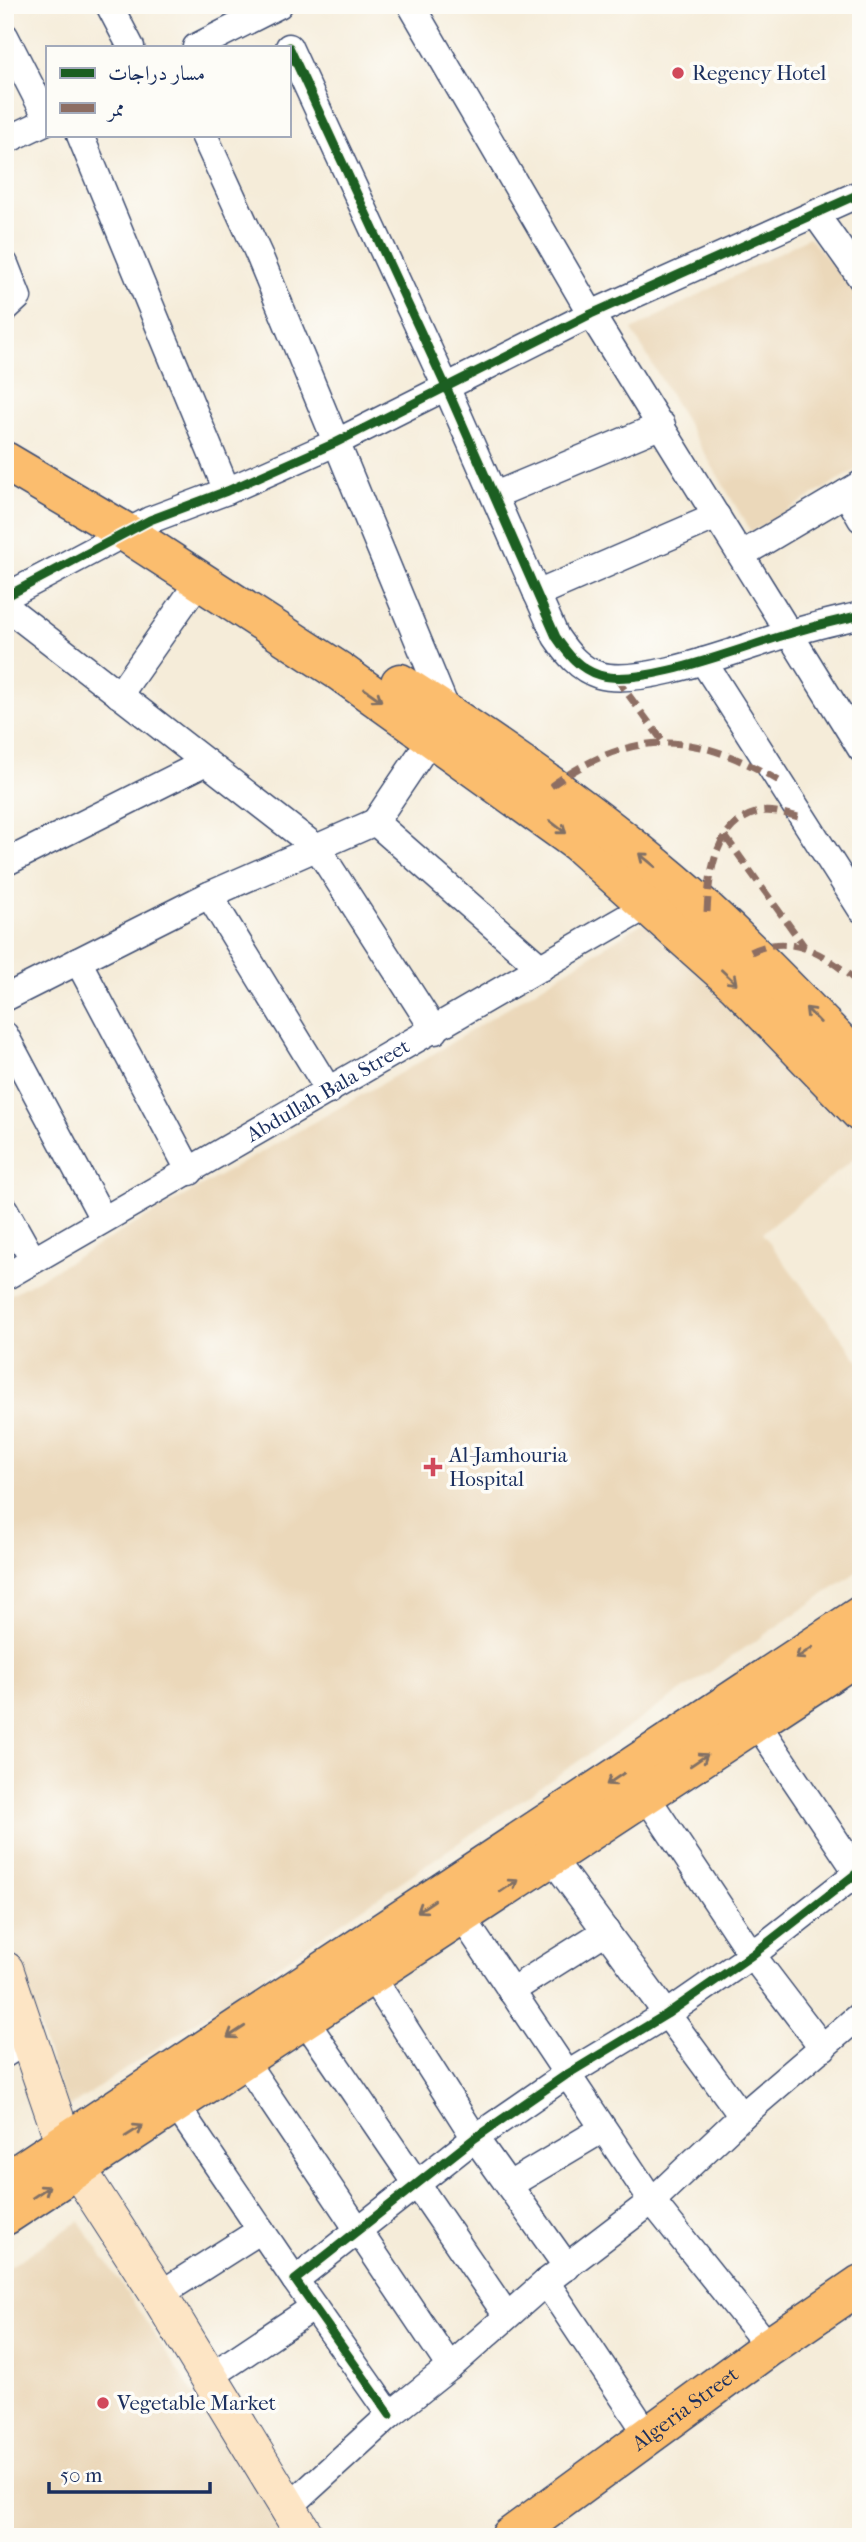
<svg xmlns="http://www.w3.org/2000/svg" width="866" height="2542" viewBox="0 0 866 2542" font-family="'IM FELL French Canon',Amiri,serif">
	<style>
		.built { fill: #ebd8ba }
		.lines { fill: none; stroke-linecap: round; stroke-linejoin: round }
		.street-casing { stroke: #3c4b70; stroke-width: 29 }
		.secondary-casing { stroke: #3c4b70; stroke-width: 39 }
		.primary-casing { stroke: #3c4b70; stroke-width: 41 }
		.street { stroke: #fff; stroke-width: 26 }
		.secondary { stroke: #fde5c5; stroke-width: 37 }
		.primary { stroke: #fbbd6e; stroke-width: 38 }
		.quiet { stroke: #8d6e63; stroke-width: 7; stroke-dasharray: 14 7; stroke-linecap: butt }
		.cycleway-casing { stroke: #fdfcf7; stroke-width: 13 }
		.cycleway { stroke: #1b5e20; stroke-width: 9 }
		.oneway { stroke: #806f65 }
		.poi-dot { fill: #d1495b; stroke: #fdfcf7; stroke-width: 2.5 }
		.labels { text-anchor: middle; stroke-width: 7; stroke-linejoin: round; paint-order: stroke }
		.poi-label { font-size: 21px; fill: #1b2f5e; stroke: #fdfcf7; text-anchor: start }
		.street-label { font-size: 21px; fill: #1b2f5e; stroke: #fdfcf7 }
	</style>
	<rect width="100%" height="100%" fill="#fdfcf7"/>
	<filter id="ink" filterUnits="userSpaceOnUse"><feTurbulence type="fractalNoise" baseFrequency=".0143" numOctaves="2"/><feDisplacementMap in="SourceGraphic" scale="14" xChannelSelector="R" yChannelSelector="G"/><feConvolveMatrix kernelMatrix="1 2 1 2 8 2 1 2 1" color-interpolation-filters="sRGB"/></filter>
	<filter id="wash" filterUnits="userSpaceOnUse"><feTurbulence type="fractalNoise" baseFrequency=".00686" numOctaves="4" result="noise"/><feDisplacementMap in="SourceGraphic" scale="28" xChannelSelector="R" yChannelSelector="G"/><feGaussianBlur stdDeviation="1.57" result="paint"/><feColorMatrix in="noise" values="0 0 0 0 0 0 0 0 0 0 0 0 0 0 0 0 0 1.4 0 .05"/><feComposite in="paint" operator="in"/></filter>
	<g filter="url(#wash)">
		<rect width="100%" height="100%" fill="#f5ecd9"/>
		<g class="built">
			<path d="M809 237 861 298V467L751 532 632 330Z"/>
			<path d="M649 919 861 1129V1153L762 1233 861 1364V1569L67 2109 5 1927V1298L430 1056Z"/>
			<path d="M79 2221 289 2537H5V2270Z"/>
		</g>
	</g>
	<g filter="url(#ink)">
		<g class="lines">
			<defs>
				<g id="street">
					<path d="M109 5 131 47"/>
					<path d="M411 5 591 314 861 749"/>
					<path d="M5 36 47 118"/>
					<path d="M196 47 279 5"/>
					<path d="M289 47 447 389 556 637C567 653 579 669 599 675 642 688 743 647 788 634 812 626 836 621 861 615"/>
					<path d="M80 135 227 491"/>
					<path d="M204 135 259 255 448 713"/>
					<path d="M5 141 47 121"/>
					<path d="M816 215 861 278"/>
					<path d="M5 264 18 297 5 309"/>
					<path d="M846 493 861 519"/>
					<path d="M495 495 662 425"/>
					<path d="M741 555 861 484"/>
					<path d="M537 594 717 516"/>
					<path d="M5 597 150 520 227 491 335 443 591 314 861 193"/>
					<path d="M5 606 318 849 435 1031"/>
					<path d="M703 661 861 909"/>
					<path d="M119 695 199 581"/>
					<path d="M375 822 433 736"/>
					<path d="M5 863 206 762"/>
					<path d="M209 895 375 822 541 968"/>
					<path d="M78 961 190 1172"/>
					<path d="M5 998 209 895 329 1091"/>
					<path d="M5 1035 103 1219"/>
					<path d="M5 1210 33 1260"/>
					<path id="s1" d="M5 1277 650 904"/>
					<path d="M751 1707 756 1722 861 1878"/>
					<path d="M646 1796 752 1955 823 2048"/>
					<path d="M551 1857 742 2116"/>
					<path d="M462 1917 652 2201 769 2347"/>
					<path d="M371 1975 475 2138 567 2267"/>
					<path d="M511 1991 606 1931"/>
					<path d="M305 2020 507 2316"/>
					<path d="M5 2054 29 2039"/>
					<path d="M244 2060 450 2367"/>
					<path d="M176 2105 295 2280"/>
					<path d="M509 2185 603 2129"/>
					<path d="M546 2282 648 2435"/>
					<path d="M159 2295 261 2230"/>
					<path d="M208 2378 314 2307"/>
					<path d="M390 2415 295 2280 475 2138 566 2075 667 2014 752 1955 857 1873"/>
					<path d="M288 2508 390 2415 450 2367 546 2282 652 2201 742 2116 861 2014"/>
				</g>
				<path id="secondary" d="M5 1970 64 2143 77 2168 159 2295 306 2537"/>
				<g id="primary">
					<path d="M5 461 125 532 339 671 577 842 736 984 861 1113"/>
					<path d="M400 683C494 743 586 807 671 879 739 936 799 1001 861 1064"/>
					<path d="M5 2182 861 1615"/>
					<path d="M5 2216 861 1653"/>
					<path id="s2" d="M510 2537 769 2347 861 2284"/>
				</g>
			</defs>
			<use href="#street" class="street-casing"/>
			<use href="#secondary" class="secondary-casing"/>
			<use href="#primary" class="primary-casing"/>
			<use href="#street" class="street"/>
			<use href="#secondary" class="secondary"/>
			<use href="#primary" class="primary"/>
			<g class="quiet">
				<path d="M616 678 664 743"/>
				<path d="M551 786C632 728 695 731 779 781"/>
				<path d="M725 836 804 946"/>
				<path d="M707 912C709 875 714 823 759 812 773 809 789 815 803 818"/>
				<path d="M751 952C793 931 829 957 861 985"/>
			</g>
			<defs>
				<g id="cycleway">
					<path d="M289 47 447 389 556 637C567 653 579 669 599 675 642 688 743 647 788 634 812 626 836 621 861 615"/>
					<path d="M5 597 150 520 227 491 335 443 591 314 861 193"/>
					<path d="M390 2415 295 2280 475 2138 566 2075 667 2014 752 1955 857 1873"/>
				</g>
			</defs>
			<use href="#cycleway" class="cycleway-casing"/>
			<use href="#cycleway" class="cycleway"/>
		</g>
		<defs><path id="oneway-shaft" d="M-6 0H5M1.5-3L5.5 0L1.5 3" fill="none" stroke-width="1.6" stroke-linecap="round" stroke-linejoin="round" transform="scale(1.75)"/></defs>
		<g class="oneway">
			<use href="#oneway-shaft" transform="translate(373 695) rotate(35)"/>
			<use href="#oneway-shaft" transform="translate(558 827) rotate(37)"/>
			<use href="#oneway-shaft" transform="translate(647 860) rotate(-141)"/>
			<use href="#oneway-shaft" transform="translate(729 977) rotate(43)"/>
			<use href="#oneway-shaft" transform="translate(813 1015) rotate(-134)"/>
			<use href="#oneway-shaft" transform="translate(804 1653) rotate(146)"/>
			<use href="#oneway-shaft" transform="translate(699 1760) rotate(-34)"/>
			<use href="#oneway-shaft" transform="translate(615 1779) rotate(146)"/>
			<use href="#oneway-shaft" transform="translate(509 1886) rotate(-34)"/>
			<use href="#oneway-shaft" transform="translate(426 1906) rotate(146)"/>
			<use href="#oneway-shaft" transform="translate(236 2032) rotate(147)"/>
			<use href="#oneway-shaft" transform="translate(134 2131) rotate(-32)"/>
			<use href="#oneway-shaft" transform="translate(41 2192) rotate(-34)"/>
		</g>
	</g>
	<g class="poi-dot">
		<circle cx="678" cy="73" r="7"/>
		<path d="M429.5 1456.5h7v7h7v7h-7v7h-7v-7h-7v-7h7z"/>
		<circle cx="103" cy="2403" r="7"/>
	</g>
	<g class="labels">
		<g class="poi-label">
			<text x="692" y="80">Regency Hotel</text>
			<text x="449" y="1462">Al-Jamhouria<tspan x="449" dy="24">Hospital</tspan></text>
			<text x="117" y="2410">Vegetable Market</text>
		</g>
		<g class="street-label">
			<text dy="7" stroke="none"><textPath href="#s1" startOffset="373">Abdullah Bala Street</textPath></text>
			<text dy="7" stroke="none"><textPath href="#s2" startOffset="217">Algeria Street</textPath></text>
		</g>
	</g>
	<rect width="866" height="2542" fill="none" stroke="#fdfcf7" stroke-width="28"/>
	<rect x="46" y="46" width="245" height="91" fill="#fdfcf7" stroke="#a3aaba" stroke-width="2"/>
	<rect x="60" y="68" width="35" height="10" fill="#1b5e20" stroke="#a3aaba" stroke-width="2"/>
	<text x="108" y="80" font-size="21" fill="#1b2f5e">مسار دراجات</text>
	<rect x="60" y="103" width="35" height="10" fill="#8d6e63" stroke="#a3aaba" stroke-width="2"/>
	<text x="108" y="116" font-size="21" fill="#1b2f5e">ممر</text>
	<path d="M49 2482v10h161v-10" fill="none" stroke="#1b2f5e" stroke-width="3.5"/>
	<text x="60" y="2482" font-size="21" fill="#1b2f5e" stroke="#fdfcf7" stroke-width="5" paint-order="stroke">50 m</text>
</svg>
